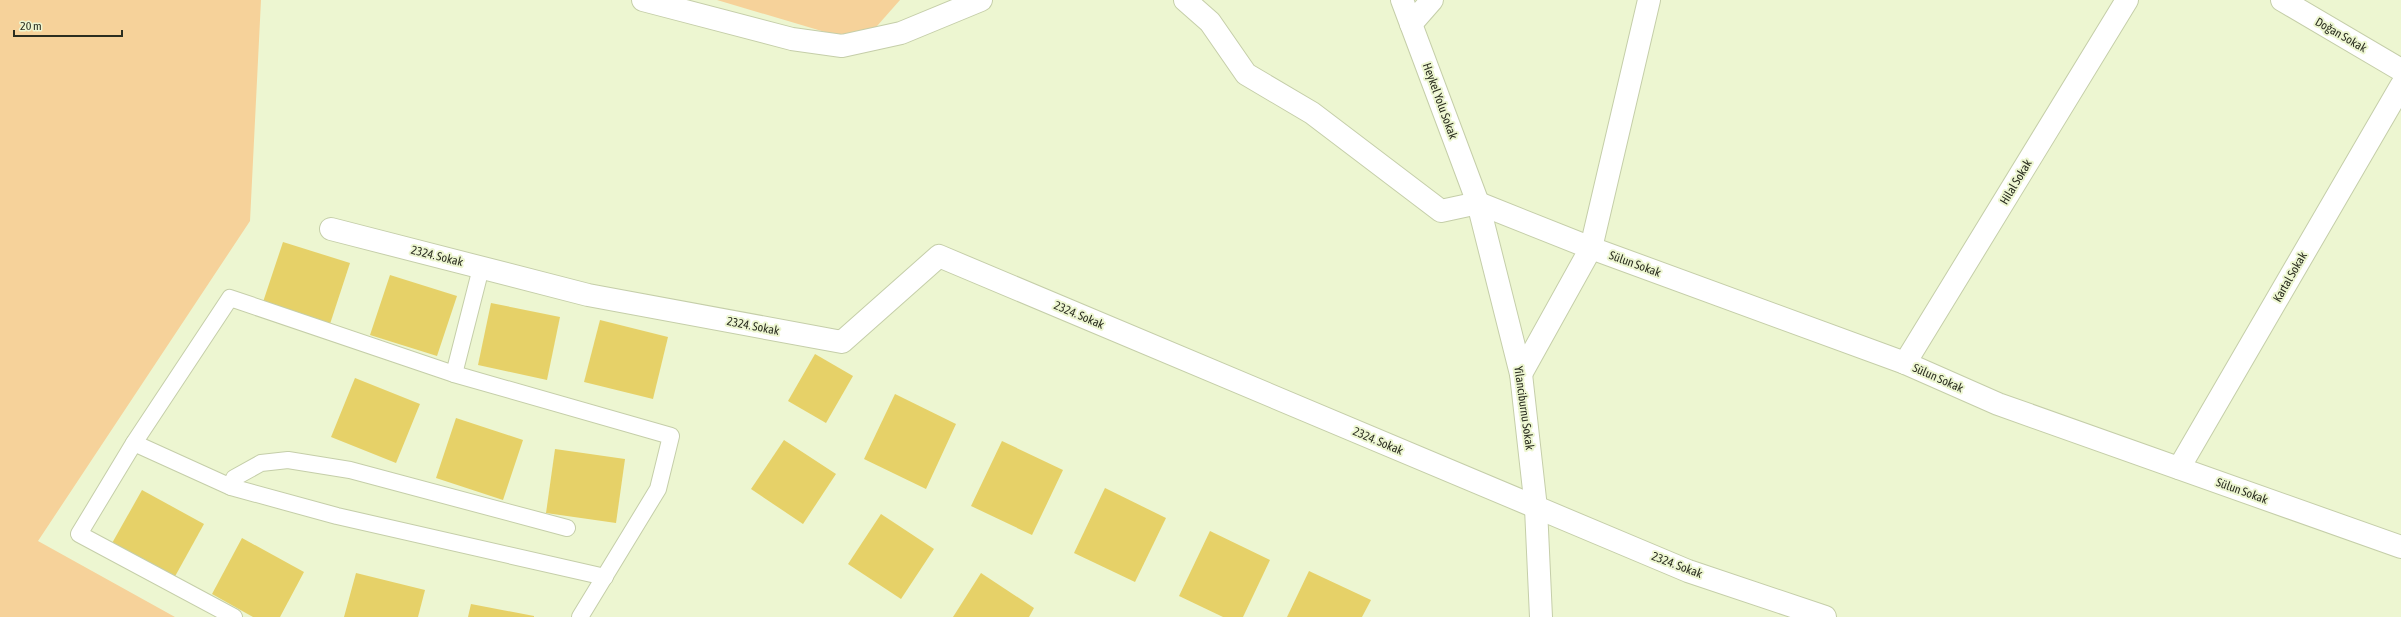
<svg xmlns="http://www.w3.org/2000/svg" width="2401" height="617" viewBox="0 0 2401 617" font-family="'Asap Condensed',sans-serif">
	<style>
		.green { fill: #f6d29a }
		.building { fill: #e6d168 }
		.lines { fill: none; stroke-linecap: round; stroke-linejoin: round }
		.lane-casing { stroke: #c5cea9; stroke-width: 18 }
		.street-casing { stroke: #c5cea9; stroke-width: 24 }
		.lane { stroke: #fff; stroke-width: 16 }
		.street { stroke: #fff; stroke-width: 22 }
		.labels { text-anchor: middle; stroke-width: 4; stroke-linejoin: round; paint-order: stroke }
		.street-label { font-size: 12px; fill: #2b2e20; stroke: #edf6d1 }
	</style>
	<rect width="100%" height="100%" fill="#edf6d1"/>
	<g class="green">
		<path d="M0 0H261L250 221 38 541 175 617H0Z"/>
		<path d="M717 0H900L862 43Z"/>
	</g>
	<g class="building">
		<path d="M283 242 350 263 330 324 263 302Z"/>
		<path d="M390 275 457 296 437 356 370 335Z"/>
		<path d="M491 303 560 317 547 380 478 365Z"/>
		<path d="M600 320 668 337 653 399 584 382Z"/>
		<path d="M815 354 853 376 826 423 788 401Z"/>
		<path d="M355 378 420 404 396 463 331 437Z"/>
		<path d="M895 394 956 424 926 489 864 459Z"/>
		<path d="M456 418 523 440 503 500 436 478Z"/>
		<path d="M784 440 836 474 803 524 751 489Z"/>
		<path d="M1002 441 1063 470 1032 535 971 506Z"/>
		<path d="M555 449 625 459 616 523 546 513Z"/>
		<path d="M1105 488 1166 518 1135 582 1074 553Z"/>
		<path d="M142 490 204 524 173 580 111 545Z"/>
		<path d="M881 514 934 549 901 599 848 564Z"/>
		<path d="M1210 531 1270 560 1243 617H1223L1179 596Z"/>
		<path d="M242 538 304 572 280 617H253L212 594Z"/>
		<path d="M1309 571 1371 600 1362 617H1287Z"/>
		<path d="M356 573 425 590 418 617H344Z"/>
		<path d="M981 573 1034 608 1029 617H953Z"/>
		<path d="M471 604 534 616V617H468Z"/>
	</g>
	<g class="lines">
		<defs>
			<g id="lane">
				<path d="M454 374 671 436 658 489 580 617"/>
				<path d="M134 443 231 487 337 516 605 577"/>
				<path d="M231 487 234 478 261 463 288 460 350 470 567 528"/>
				<path d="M234 617 79 534 134 443 230 298 454 374 481 268"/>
			</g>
			<g id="street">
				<path d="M643 0 792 39 842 46 901 33 981 0"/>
				<path d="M1185 0 1210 22 1246 74 1312 113 1441 211 1478 203"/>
				<path d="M1402 0 1478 203 1521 374 1536 508 1541 617"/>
				<path d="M2282 0 2401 70"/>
				<path d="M1411 24 1432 0"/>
				<path d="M1478 203 1591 248 1905 363 1998 404 2401 547"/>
				<path d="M331 229 588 295 842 342 939 256 1688 571 1825 617"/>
				<path d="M1905 363 2127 0"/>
				<path d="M1521 374 1591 248 1649 0"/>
				<path d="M2179 468 2401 86"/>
			</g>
		</defs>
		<use href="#lane" class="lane-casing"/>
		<use href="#street" class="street-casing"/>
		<use href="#lane" class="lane"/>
		<use href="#street" class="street"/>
	</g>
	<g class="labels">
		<g class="street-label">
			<text transform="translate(2341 35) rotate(30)" y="4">Doğan Sokak</text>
			<text transform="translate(1440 101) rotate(70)" y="4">Heykel Yolu Sokak</text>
			<text transform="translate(2016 182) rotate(-59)" y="4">Hilal Sokak</text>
			<text transform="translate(437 256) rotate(14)" y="4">2324. Sokak</text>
			<text transform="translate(1635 264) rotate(20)" y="4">Sülun Sokak</text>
			<text transform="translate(2290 277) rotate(-60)" y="4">Kartal Sokak</text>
			<text transform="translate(1079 315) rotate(23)" y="4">2324. Sokak</text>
			<text transform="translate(753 326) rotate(11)" y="4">2324. Sokak</text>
			<text transform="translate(1938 378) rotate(24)" y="4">Sülun Sokak</text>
			<text transform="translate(1524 408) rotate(82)" y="4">Yilanciburnu Sokak</text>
			<text transform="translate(1378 441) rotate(23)" y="4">2324. Sokak</text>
			<text transform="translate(2242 491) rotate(20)" y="4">Sülun Sokak</text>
			<text transform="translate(1677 565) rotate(21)" y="4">2324. Sokak</text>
		</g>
	</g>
	<path d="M14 30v6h108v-6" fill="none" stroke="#2b2e20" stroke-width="2"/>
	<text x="20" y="30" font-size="12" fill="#2b2e20" stroke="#edf6d1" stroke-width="3" paint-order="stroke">20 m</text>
</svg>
